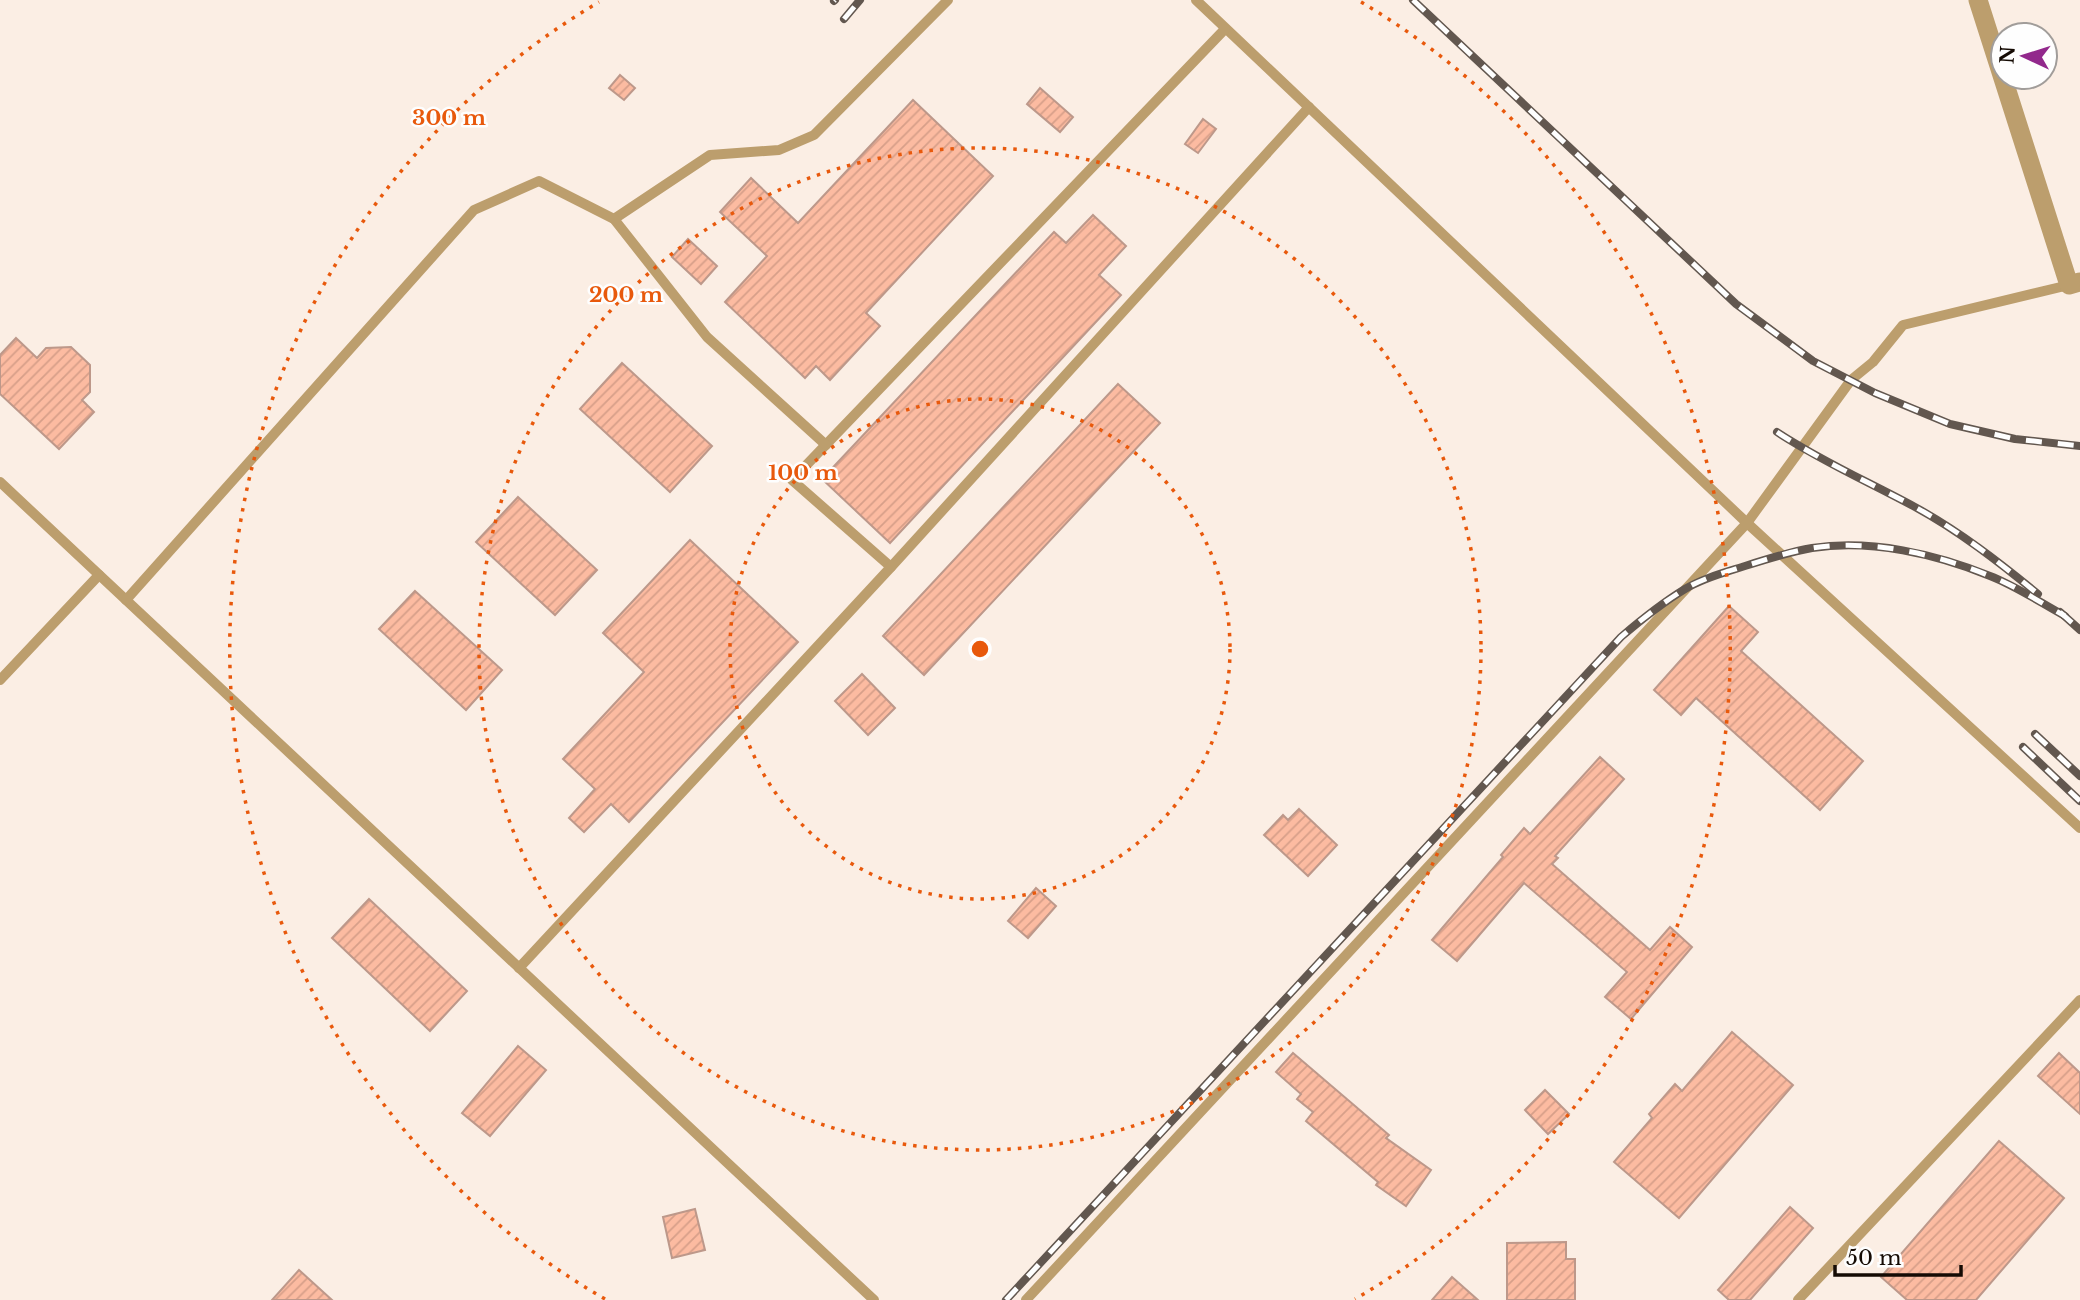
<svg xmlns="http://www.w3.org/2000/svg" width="2080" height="1300" viewBox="0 0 2080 1300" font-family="'Libre Baskerville',serif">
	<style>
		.building { fill: url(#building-hatch); stroke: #bd988a; stroke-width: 2 }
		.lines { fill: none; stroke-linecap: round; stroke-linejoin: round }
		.service { stroke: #bc9e6d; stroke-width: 10 }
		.minor { stroke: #bc9e6d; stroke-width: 19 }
		.rail-casing { stroke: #62574f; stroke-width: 8 }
		.rail { stroke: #fefefe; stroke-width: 5; stroke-dasharray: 16; stroke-linecap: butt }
		.ring { fill: none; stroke: #e8590c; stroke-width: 3.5; stroke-dasharray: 3.5 7 }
		.centre { fill: #e8590c; stroke: #fefefe; stroke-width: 3.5 }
		.ring-label { font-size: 21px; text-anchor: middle; font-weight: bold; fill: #e8590c; stroke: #fefefe; stroke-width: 5; stroke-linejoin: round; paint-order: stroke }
	</style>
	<defs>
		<pattern id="building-hatch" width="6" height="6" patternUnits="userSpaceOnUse" patternTransform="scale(1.75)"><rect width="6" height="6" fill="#fcbba1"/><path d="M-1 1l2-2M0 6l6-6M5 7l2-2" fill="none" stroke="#d79f89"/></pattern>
	</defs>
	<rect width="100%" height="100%" fill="#fbeee4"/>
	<g class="building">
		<path d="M620 75 635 88 624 100 609 88Z"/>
		<path d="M1040 88 1073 117 1060 132 1027 104Z"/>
		<path d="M913 100 993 176 866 313 880 326 830 380 816 366 805 378 725 302 767 256 720 212 751 178 798 223Z"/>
		<path d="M1203 119 1216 129 1198 153 1185 144Z"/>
		<path d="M1093 215 1126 246 1099 275 1121 295 890 543 822 479 1054 232 1066 243Z"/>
		<path d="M688 239 717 266 701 284 672 257Z"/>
		<path d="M16 338 37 358 46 348 71 347 90 365V392L82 400 94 412 59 449 0 394V355Z"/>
		<path d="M622 363 712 446 670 492 580 409Z"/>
		<path d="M1118 384 1160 423 924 675 883 636Z"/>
		<path d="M518 497 597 570 555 615 476 542Z"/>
		<path d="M690 540 798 642 629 822 611 804 584 832 569 818 595 789 563 759 644 672 603 633Z"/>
		<path d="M415 591 502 670 466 710 379 629Z"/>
		<path d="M1729 606 1758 632 1741 651 1863 761 1820 810 1696 698 1681 715 1654 690Z"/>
		<path d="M862 674 895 708 868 735 835 701Z"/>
		<path d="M1600 757 1624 779 1555 856 1558 858 1552 864 1650 950 1670 927 1692 947 1631 1019 1605 997 1627 972 1524 883 1457 961 1432 940 1503 857 1501 855 1524 828 1530 834Z"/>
		<path d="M1299 809 1337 845 1308 876 1264 835 1283 815 1288 820Z"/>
		<path d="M1036 888 1056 906 1028 938 1008 921Z"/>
		<path d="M369 899 467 991 430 1031 332 938Z"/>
		<path d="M1732 1032 1793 1085 1679 1218 1614 1162 1652 1118 1649 1114 1675 1084 1682 1091Z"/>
		<path d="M518 1046 546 1070 490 1136 462 1113Z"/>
		<path d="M1293 1053 1389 1135 1386 1138 1431 1170 1406 1206 1376 1185 1378 1182 1306 1121 1313 1112 1297 1099 1301 1094 1276 1072Z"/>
		<path d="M2059 1053 2080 1073V1114L2038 1076Z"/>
		<path d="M1545 1090 1569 1114 1548 1134 1525 1110Z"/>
		<path d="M1999 1141 2064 1198 1976 1300H1907L1881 1277Z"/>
		<path d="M1790 1207 1813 1228 1750 1300H1729L1718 1290Z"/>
		<path d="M695 1209 705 1250 672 1258 663 1217Z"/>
		<path d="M1566 1242V1259H1575V1300H1507V1243Z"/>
		<path d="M299 1270 332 1300H272Z"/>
		<path d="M1452 1277 1478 1300H1432Z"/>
	</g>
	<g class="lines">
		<g class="service">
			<path d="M1196 0 1747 523 2080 828"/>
			<path d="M614 219 710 155 779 150 814 135 948 0"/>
			<path d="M0 482 874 1300"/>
			<path d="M891 567 792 480 1225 29"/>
			<path d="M126 600 474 210 539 181 614 219 707 337 826 445"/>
			<path d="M0 680 99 575"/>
			<path d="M519 968 891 567 1309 107"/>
			<path d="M1026 1300 1747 523 1851 380 1873 362 1903 325 2069 285"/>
			<path d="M1798 1300 2080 1000"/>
		</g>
		<path class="minor" d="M1978 0 2069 285 2080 282"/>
		<defs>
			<g id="rail">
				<path d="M1413 0 1736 304 1813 361 1875 393 1950 424 2015 439 2080 446"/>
				<path d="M834 1 835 0"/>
				<path d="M844 19 860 0"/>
				<path d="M1777 432C1821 461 1869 482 1915 507 1959 531 1999 562 2038 594"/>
				<path d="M2060 612 2080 630"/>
				<path d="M2035 734 2080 776"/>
				<path d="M2023 747 2080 801"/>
				<path d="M1006 1300 1621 637C1642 619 1662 603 1685 589 1703 578 1726 572 1745 566 1767 559 1789 552 1812 548 1871 539 1936 554 1990 576 2016 586 2041 603 2065 616"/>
			</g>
		</defs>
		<use href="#rail" class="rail-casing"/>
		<use href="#rail" class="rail"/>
	</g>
	<g class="ring">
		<circle cx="980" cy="649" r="250"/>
		<circle cx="980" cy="649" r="501"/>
		<path d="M605 1299A751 751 0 0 1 599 2M1361 2A751 751 0 0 1 1355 1299"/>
	</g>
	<circle cx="980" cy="649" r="10" class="centre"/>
	<g class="ring-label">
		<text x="449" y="125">300 m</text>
		<text x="626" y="302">200 m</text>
		<text x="803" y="480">100 m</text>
	</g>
	<g transform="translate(2024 56) rotate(274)"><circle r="33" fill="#fefefe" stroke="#a19d9a" stroke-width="2"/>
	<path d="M0-5L12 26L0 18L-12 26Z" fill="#92288c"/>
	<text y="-10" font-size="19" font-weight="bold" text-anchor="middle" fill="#150b04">N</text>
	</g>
	<path d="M1835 1265v10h126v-10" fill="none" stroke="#150b04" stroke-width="3.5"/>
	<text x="1846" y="1265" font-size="21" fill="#150b04" stroke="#fefefe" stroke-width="5" paint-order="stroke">50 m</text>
</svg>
